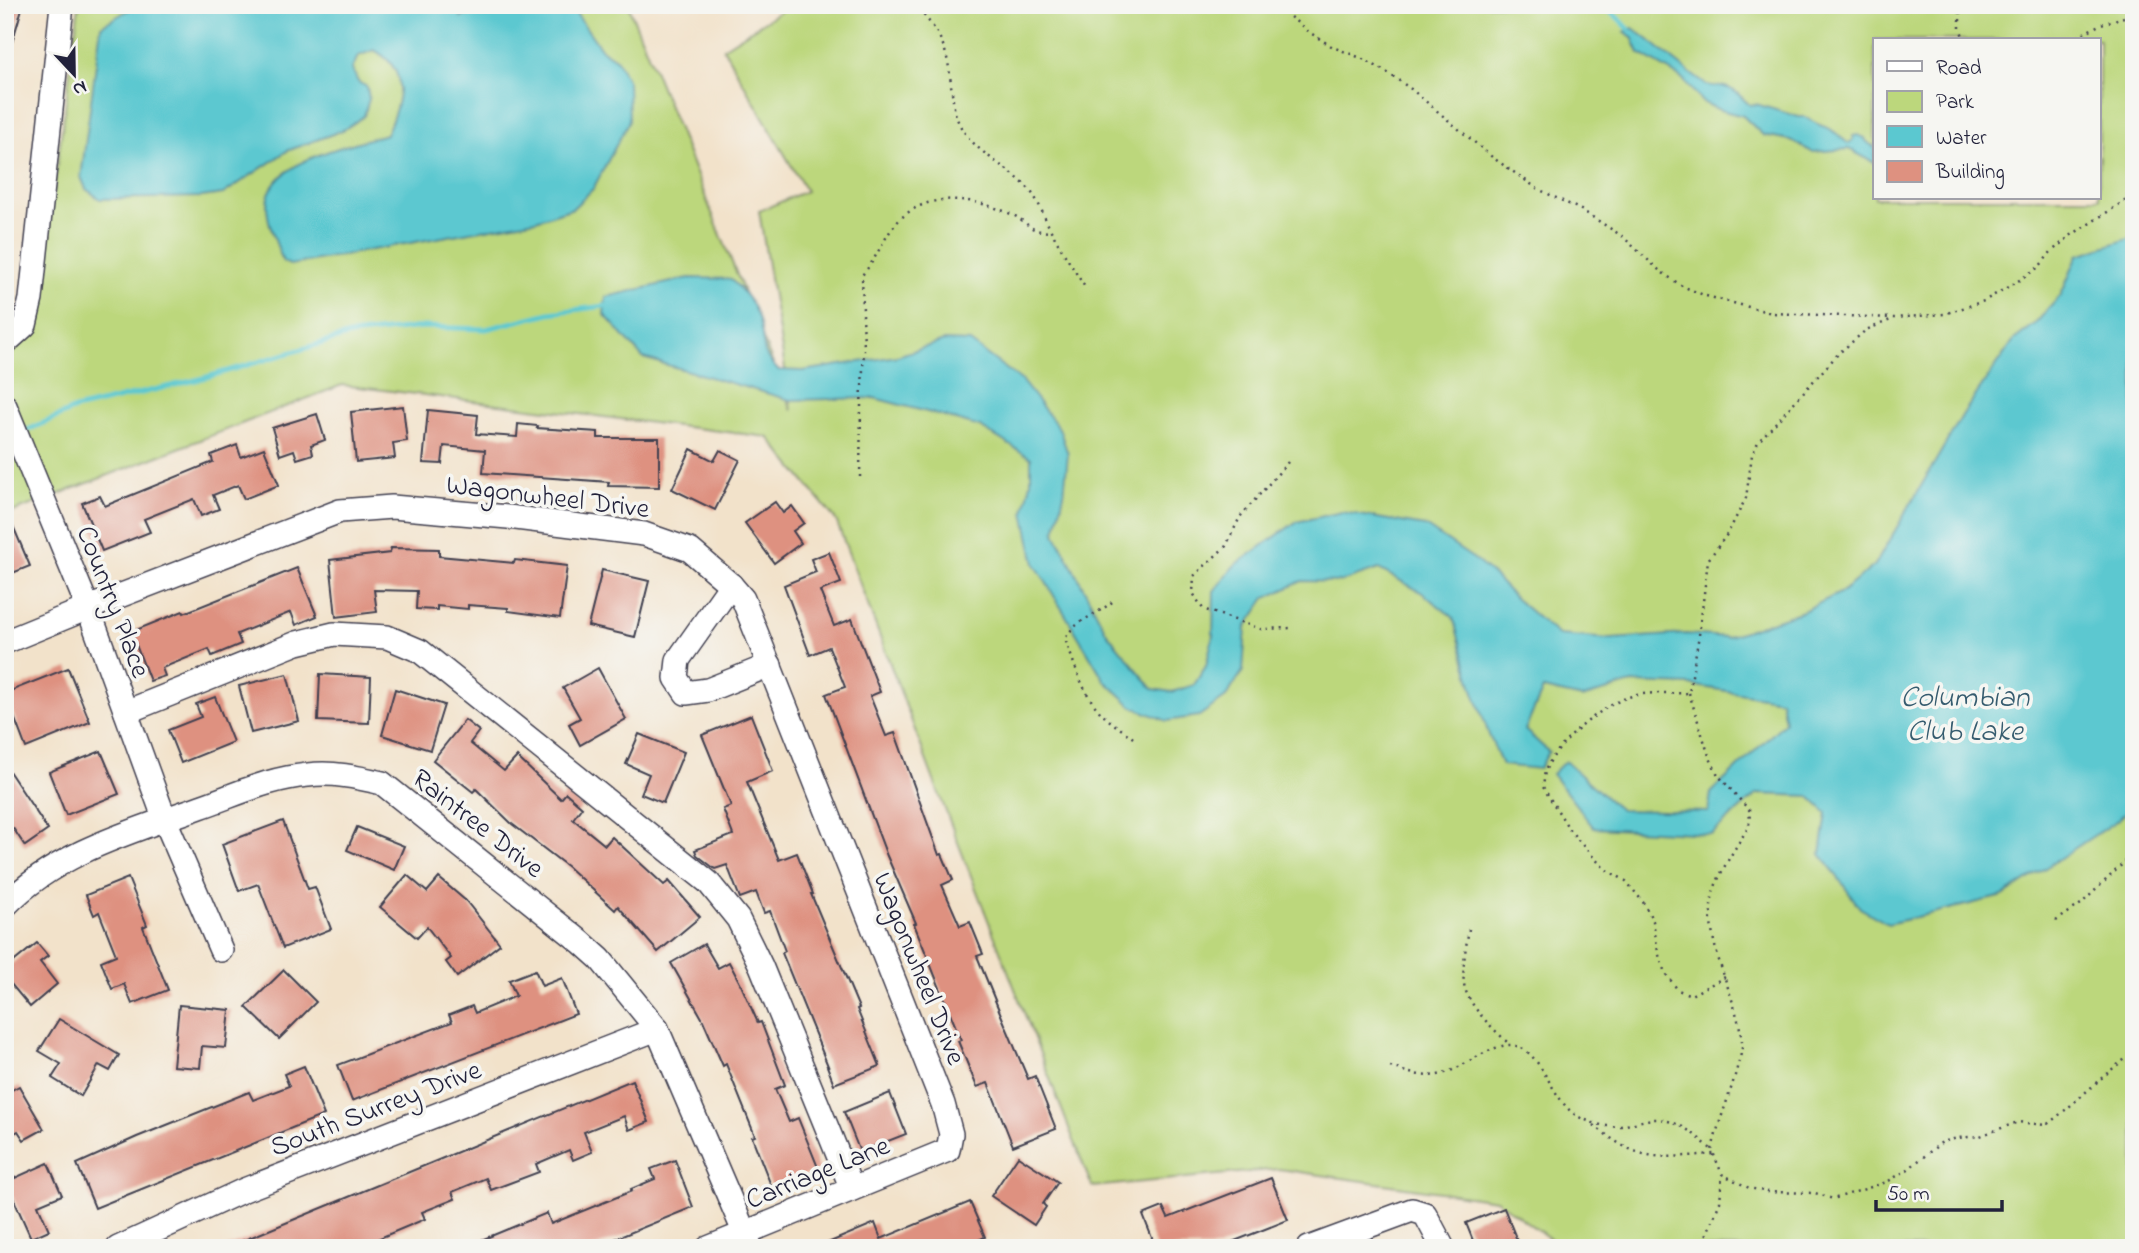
<svg xmlns="http://www.w3.org/2000/svg" width="2139" height="1253" viewBox="0 0 2139 1253" font-family="'Indie Flower',sans-serif">
	<style>
		.green { fill: #bcd77c; stroke: #6f7c5c; stroke-width: 2; fill-rule: evenodd }
		.water { fill: #5bc8d0; stroke: #3e7586; stroke-width: 2 }
		.lines { fill: none; stroke-linecap: round; stroke-linejoin: round }
		.stream { stroke: #5bc8d0; stroke-width: 5 }
		.building { fill: #de9180 }
		.minor-casing { stroke: #413f50; stroke-width: 26 }
		.path { stroke: #413f50; stroke-width: 2.5; stroke-dasharray: 2 5; stroke-linecap: butt }
		.minor { stroke: #fff; stroke-width: 23 }
		.labels { text-anchor: middle; stroke-width: 7; stroke-linejoin: round; paint-order: stroke }
		.street-label { font-size: 28px; fill: #22223b; stroke: #f6f6f2 }
		.water-label { font-size: 30px; font-style: italic; fill: #365c6f; stroke: #f6f6f2 }
	</style>
	<rect width="100%" height="100%" fill="#f6f6f2"/>
	<filter id="ink" filterUnits="userSpaceOnUse"><feTurbulence type="fractalNoise" baseFrequency=".0143" numOctaves="2"/><feDisplacementMap in="SourceGraphic" scale="14" xChannelSelector="R" yChannelSelector="G"/><feConvolveMatrix kernelMatrix="1 2 1 2 8 2 1 2 1" color-interpolation-filters="sRGB"/></filter>
	<filter id="wash" filterUnits="userSpaceOnUse"><feTurbulence type="fractalNoise" baseFrequency=".00686" numOctaves="4" result="noise"/><feDisplacementMap in="SourceGraphic" scale="28" xChannelSelector="R" yChannelSelector="G"/><feGaussianBlur stdDeviation="1.57" result="paint"/><feColorMatrix in="noise" values="0 0 0 0 0 0 0 0 0 0 0 0 0 0 0 0 0 1.4 0 .05"/><feComposite in="paint" operator="in"/></filter>
	<g filter="url(#wash)">
		<rect width="100%" height="100%" fill="#f2e2ca"/>
		<path class="green" d="M79 5H628L792 411 759 211 806 191 723 48 790 5H2134V1248H1563L1496 1200 1279 1169 1092 1187 936 786 836 520 768 437 342 385 5 515V356L34 334ZM1875 40H2099V198H1875Z"/>
		<g class="water">
			<path d="M137 5H456L461 17 490 9V5H570L602 50 617 60 628 82 629 121 593 189 573 208 536 220 290 265 283 262C277 244 267 224 267 205 268 160 352 145 386 134 401 102 410 69 374 50L358 56 352 69 358 82 367 87 369 99 364 116 343 130 287 151 223 194 202 197 100 199 86 189 81 177 101 26Z"/>
			<path d="M1633 28C1656 45 1678 65 1702 82 1711 89 1720 84 1728 88 1738 91 1742 99 1750 105L1756 104 1799 117H1805C1813 123 1822 125 1831 130 1837 133 1843 140 1849 144L1853 140V136L1858 135 1865 138 1866 141 1875 148V163L1849 149 1812 152 1790 140 1763 135 1743 116 1720 110 1702 102 1683 79 1639 53 1632 37 1625 32Z"/>
			<path d="M2134 237V804L2119 819 2003 896 1888 924 1860 908 1821 854 1827 813 1809 796 1757 794 1712 834 1594 828 1552 774 1565 761 1620 810 1708 812 1711 793 1785 722 1781 700 1690 685 1632 683 1582 698 1543 689 1525 730 1549 752 1539 769 1502 765 1489 735 1473 689 1453 617 1421 592 1379 569 1341 582 1302 581 1266 598 1246 627 1243 671 1226 697 1199 716 1167 721 1133 707 1105 681 1035 564 1024 512 1031 482V458L980 427 931 413 874 398 790 400 643 358 604 314 606 297 689 278 730 279C744 291 756 306 760 325 766 348 759 351 778 370L803 371 897 356 944 341 970 342 1021 380 1059 428 1068 454 1064 494 1055 533 1107 633 1153 689 1172 692 1194 685 1206 666 1213 636 1214 591 1234 566 1296 522 1342 512 1425 526 1474 559 1491 573 1516 599 1558 635 1611 639 1686 634 1727 637 1803 611 1842 592 1875 565 1963 414 2014 340 2035 324 2061 295 2078 255Z"/>
		</g>
		<g class="lines">
			<g class="stream">
				<path d="M1599 5 1617 17 1629 29"/>
				<path d="M21 433 75 409 200 379 350 335 423 327 486 329 549 313 605 306"/>
			</g>
		</g>
		<g id="blocks">
			<g class="building">
				<path d="M5 5H23L9 53 5 52Z"/>
				<path d="M403 406 407 441 393 443 395 458 356 462 351 412Z"/>
				<path d="M428 410 478 415 476 434 517 437 518 424 538 426 537 428 598 432V438H659V487L608 486 609 482 483 473 485 450 444 446 442 464 423 463Z"/>
				<path d="M317 414 325 440 311 445 313 454 297 459 294 450 280 455 272 428Z"/>
				<path d="M237 445 241 457 264 448 279 485 244 499 238 485 213 495 219 509 201 516 194 499 144 519 150 532 102 551 82 503 100 496 105 506 213 462 211 455Z"/>
				<path d="M691 449 714 461 720 450 740 460 715 510 672 489Z"/>
				<path d="M775 502 783 513 792 506 804 523 793 531 801 543 774 563 745 523Z"/>
				<path d="M5 507 30 566 5 576Z"/>
				<path d="M391 548 439 549V556L514 563 515 560 567 566 560 618 508 611V608L468 605V609L437 606V610L416 609 417 591 374 590 377 612 336 617 330 560 390 553Z"/>
				<path d="M829 552 841 583 820 591 834 626 852 619 880 692 870 696 886 736 895 733 939 855 942 854 953 880 942 885 960 926 970 922 983 954 977 956 999 1010 1028 1079 1035 1076 1056 1129 1013 1146 988 1083 977 1087 958 1041 961 1040 914 924 916 923 887 856 826 694 845 687 829 647 810 655 784 585 816 572 811 559Z"/>
				<path d="M297 568 317 616 296 625 291 612 237 634 241 644 212 656 209 649 162 668 165 676 150 681 131 632 183 611 184 613Z"/>
				<path d="M602 570 649 581 635 637 588 626Z"/>
				<path d="M68 668 90 722 26 748 5 693Z"/>
				<path d="M598 668 626 719 580 745 569 724 580 718 563 688Z"/>
				<path d="M287 674 299 721 251 733 239 686Z"/>
				<path d="M320 674 371 677 369 723 318 721Z"/>
				<path d="M395 689 444 705 430 750 382 735Z"/>
				<path d="M215 697 233 742 181 763 168 730 201 717 196 704Z"/>
				<path d="M751 715 773 771 747 782 779 860 797 853 813 894H811L859 1008 857 1009 880 1066 834 1084 827 1066H828L782 953 785 951 770 911 764 913 756 892 740 898 727 865 715 869 697 855 695 850 733 835 723 809 731 806 702 735Z"/>
				<path d="M465 720 479 731 470 743 504 771 517 757 561 799 566 793 582 807 573 819 605 845 612 837 664 885 669 881 700 917 658 952 618 906 615 910 568 867 512 824 476 789 473 792 433 760Z"/>
				<path d="M639 734 684 752 663 803 641 794 649 774 626 764Z"/>
				<path d="M101 751 119 794 66 815 49 772Z"/>
				<path d="M5 765 48 830 25 846 13 828 5 833Z"/>
				<path d="M283 821 308 889 315 887 331 929 283 948 258 884 239 891 222 844Z"/>
				<path d="M357 827 404 846 394 870 347 850Z"/>
				<path d="M407 875 427 892 439 878 466 901 500 944 457 977 446 962 451 958 427 927 417 938 380 907Z"/>
				<path d="M128 878 147 925 143 927 168 990 132 1004 124 984 112 989 101 961 116 955 99 912 94 915 86 895Z"/>
				<path d="M37 943 48 956 40 962 57 984 30 1007 5 977V969Z"/>
				<path d="M704 944 718 968 729 962 741 985 758 1023 761 1022 785 1085 775 1089 789 1122 798 1118 819 1170 772 1188 752 1137 755 1136 726 1064 723 1066 702 1018 671 963Z"/>
				<path d="M284 970 316 1002 279 1039 246 1007Z"/>
				<path d="M535 970 542 986 562 978 576 1014 352 1101 338 1065 452 1022 449 1015 472 1006 475 1013 516 996 509 980Z"/>
				<path d="M179 1005 230 1010 226 1048 202 1046 200 1068 173 1066Z"/>
				<path d="M59 1019 119 1055 110 1071 99 1065 81 1096 52 1078 61 1064 39 1051Z"/>
				<path d="M304 1066 324 1115 95 1208 77 1164 137 1137 249 1092 253 1100 289 1086 284 1074Z"/>
				<path d="M632 1080 649 1122 629 1130 624 1116 584 1132 592 1152 573 1160 569 1150 536 1164 539 1172 491 1190 486 1178 452 1192 455 1199 422 1212 425 1219 356 1248H225Z"/>
				<path d="M19 1086 44 1129 24 1140 18 1131 5 1139V1094Z"/>
				<path d="M890 1093 906 1134 860 1152 844 1112Z"/>
				<path d="M1018 1156 1058 1182 1043 1204 1046 1207 1034 1225 991 1196Z"/>
				<path d="M675 1160 693 1207 593 1248H462L547 1213 551 1224 632 1191 631 1189 655 1179 651 1169Z"/>
				<path d="M48 1163 62 1195 38 1205 49 1230 31 1238 6 1182Z"/>
				<path d="M1271 1178 1288 1220 1217 1248H1156L1143 1215 1163 1207 1168 1218Z"/>
				<path d="M970 1202 985 1237 961 1248H816L875 1223 881 1239Z"/>
				<path d="M1504 1208 1520 1248H1476L1466 1223Z"/>
			</g>
		</g>
	</g>
	<g filter="url(#ink)">
		<use href="#blocks" fill-opacity="0" stroke="#413f50" stroke-width="2"/>
		<g class="lines">
			<defs>
				<g id="minor">
					<path d="M5 343 25 325 31 299 62 5"/>
					<path d="M5 406 88 608 165 820 221 950"/>
					<path d="M731 585 678 660 676 678 686 693 708 690 770 665"/>
					<path d="M5 642 88 608 340 511 392 507 508 517 644 534 690 550 731 585 743 599 943 1104 951 1134 948 1150 708 1248"/>
					<path d="M126 712 297 643 334 634 387 637 420 651 708 882 738 919 761 966 852 1189"/>
					<path d="M5 906C57 852 131 832 200 807 235 795 270 778 308 775 333 772 357 777 382 783L581 942 600 959 657 1029 751 1248"/>
					<path d="M118 1248 244 1190 657 1029"/>
					<path d="M1309 1248 1412 1210 1425 1214 1443 1248"/>
				</g>
			</defs>
			<use href="#minor" class="minor-casing"/>
			<g class="path">
				<path d="M914 5C940 31 948 48 951 85 953 97 953 110 958 121 971 151 1006 165 1027 187 1040 201 1044 219 1053 234 1063 253 1075 271 1086 289"/>
				<path d="M1283 5 1290 17 1312 34 1333 47 1361 58 1385 71 1411 89 1492 157 1538 189 1583 211 1622 236 1660 271 1682 286 1706 296 1772 313 1894 318 1944 314 1984 301 2018 281 2039 267 2051 252 2070 236 2134 195"/>
				<path d="M1960 5V30L1966 40"/>
				<path d="M2071 40 2101 24 2134 14"/>
				<path d="M1288 462 1240 517 1226 546 1194 576 1193 593 1203 609 1261 629 1292 628"/>
				<path d="M860 477 861 405 864 351 862 275C879 257 885 230 906 214 938 190 980 200 1013 215 1031 224 1027 231 1051 232"/>
				<path d="M1112 602C1097 615 1074 621 1065 639 1075 665 1082 693 1102 714 1111 723 1123 730 1133 738"/>
				<path d="M1689 693 1709 756 1718 775 1750 811 1749 826C1737 846 1723 866 1715 887 1698 937 1737 992 1742 1042 1743 1050 1739 1060 1737 1068 1730 1096 1718 1122 1712 1150L1722 1174 1749 1188 1768 1192 1815 1193 1833 1199 1887 1182 1907 1170 1942 1142 1958 1138 1980 1136 2018 1122 2046 1125C2077 1103 2102 1074 2134 1053"/>
				<path d="M2056 921 2081 904 2134 853"/>
				<path d="M1469 929C1466 946 1462 967 1464 984 1468 1007 1494 1029 1510 1045"/>
				<path d="M1725 977 1691 995 1678 990 1665 973 1658 952 1653 921 1643 902 1626 881 1605 869 1584 847 1569 829 1543 787C1544 782 1544 776 1545 771 1556 744 1602 705 1629 697 1647 691 1670 694 1689 693L1699 635 1708 560 1728 533 1746 498 1752 455 1758 442 1839 353 1866 330 1893 319"/>
				<path d="M1390 1067C1407 1072 1424 1079 1442 1074 1461 1069 1491 1044 1511 1045 1542 1047 1552 1104 1579 1117 1594 1124 1610 1129 1626 1125 1640 1122 1653 1116 1668 1121 1686 1126 1699 1138 1712 1150"/>
				<path d="M1594 1125C1639 1163 1658 1158 1714 1154"/>
				<path d="M1701 1248 1720 1202 1722 1175"/>
			</g>
			<use href="#minor" class="minor"/>
		</g>
	</g>
	<g class="labels">
		<g class="street-label">
			<text transform="translate(548 495) rotate(7)" y="10">Wagonwheel Drive</text>
			<text transform="translate(115 601) rotate(69)" y="10">Country Place</text>
			<text transform="translate(479 822) rotate(38)" y="10">Raintree Drive</text>
			<text transform="translate(921 968) rotate(68)" y="10">Wagonwheel Drive</text>
			<text transform="translate(375 1107) rotate(-21)" y="10">South Surrey Drive</text>
			<text transform="translate(817 1171) rotate(-22)" y="10">Carriage Lane</text>
		</g>
		<g class="water-label">
			<text x="1965" y="706">Columbian<tspan x="1965" dy="34">Club Lake</tspan></text>
		</g>
	</g>
	<rect width="2139" height="1253" fill="none" stroke="#f6f6f2" stroke-width="28"/>
	<rect x="1873" y="38" width="228" height="161" fill="#f6f6f2" stroke="#a1a1a9" stroke-width="2"/>
	<rect x="1887" y="61" width="35" height="10" fill="#ffffff" stroke="#a1a1a9" stroke-width="2"/>
	<text x="1936" y="74" font-size="21" fill="#22223b">Road</text>
	<rect x="1887" y="91" width="35" height="21" fill="#bcd77c" stroke="#a1a1a9" stroke-width="2"/>
	<text x="1936" y="108" font-size="21" fill="#22223b">Park</text>
	<rect x="1887" y="126" width="35" height="21" fill="#5bc8d0" stroke="#a1a1a9" stroke-width="2"/>
	<text x="1936" y="144" font-size="21" fill="#22223b">Water</text>
	<rect x="1887" y="161" width="35" height="21" fill="#de9180" stroke="#a1a1a9" stroke-width="2"/>
	<text x="1936" y="178" font-size="21" fill="#22223b">Building</text>
	<g transform="translate(74 74) rotate(158)" stroke="#f6f6f2" stroke-width="5" paint-order="stroke">
	<path d="M0-5L12 26L0 18L-12 26Z" fill="#22223b"/>
	<text y="-10" font-size="19" font-weight="bold" text-anchor="middle" fill="#22223b">N</text>
	</g>
	<path d="M1876 1200v10h126v-10" fill="none" stroke="#22223b" stroke-width="3.5"/>
	<text x="1887" y="1200" font-size="21" fill="#22223b" stroke="#f6f6f2" stroke-width="5" paint-order="stroke">50 m</text>
</svg>
